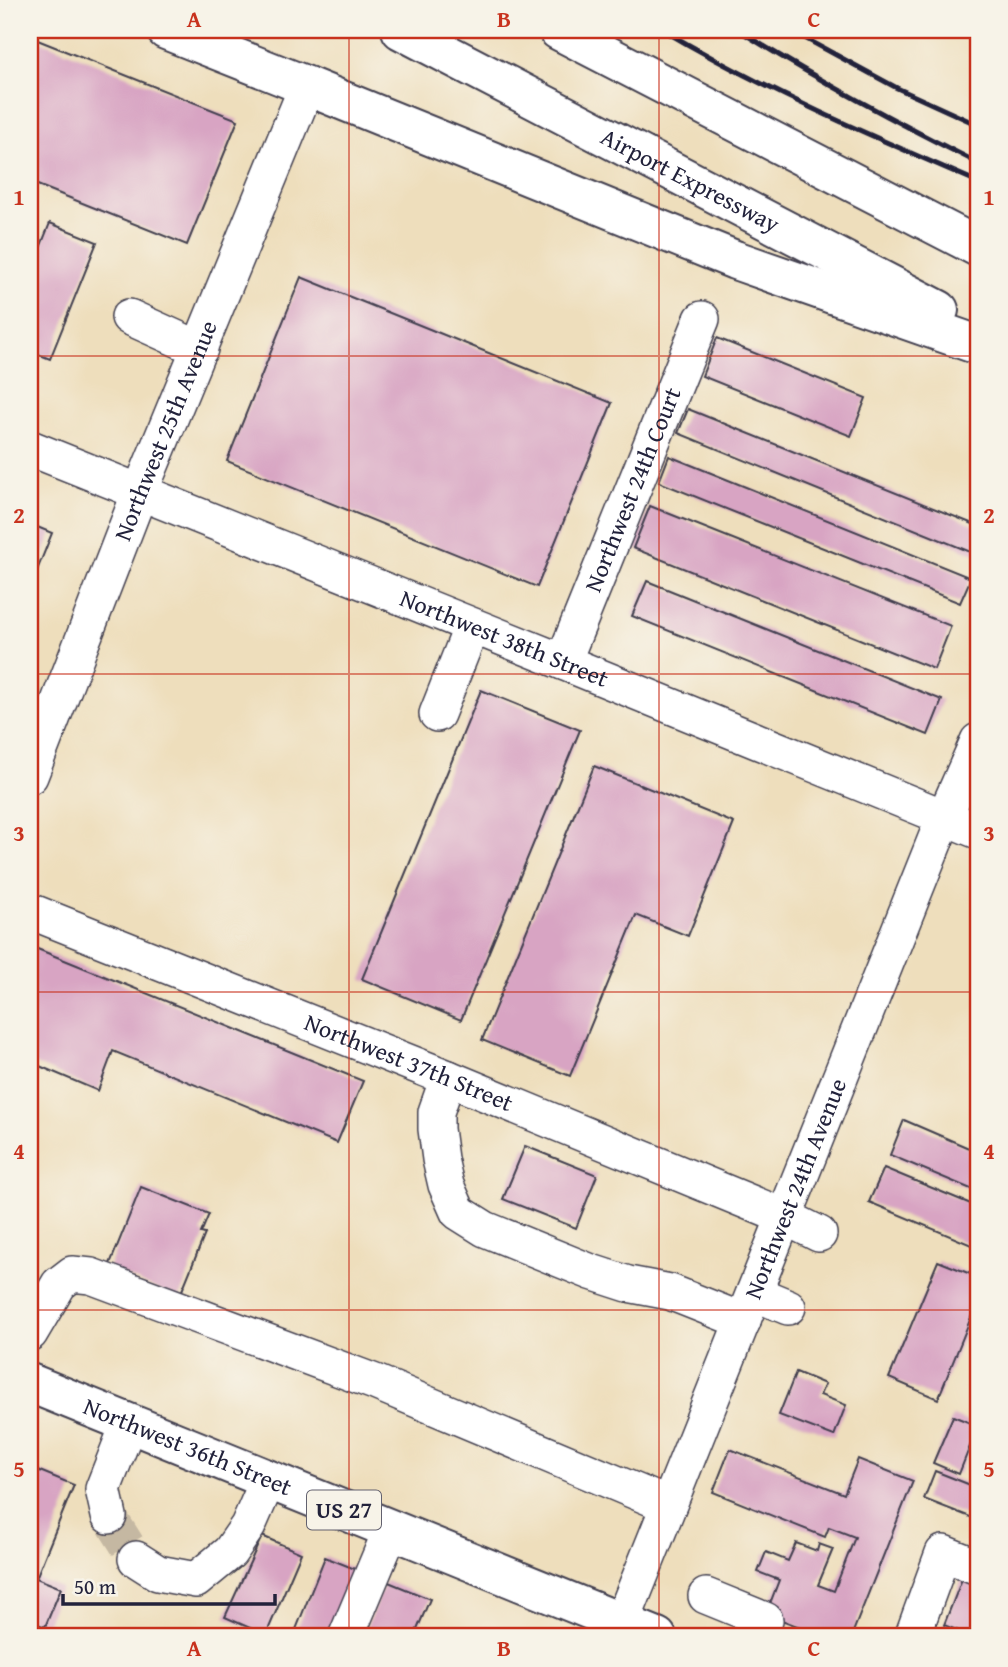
<svg xmlns="http://www.w3.org/2000/svg" width="1008" height="1667" viewBox="0 0 1008 1667" font-family="'Gentium Book Plus',serif">
	<style>
		.building { fill: #d8a4c3 }
		.lines { fill: none; stroke-linecap: round; stroke-linejoin: round }
		.minor-tunnel { stroke: #c5b8a2; stroke-width: 35; stroke-dasharray: 35 18; stroke-linecap: butt }
		.minor-casing { stroke: #413e4e; stroke-width: 38 }
		.major-casing { stroke: #413e4e; stroke-width: 42 }
		.highway-casing { stroke: #413e4e; stroke-width: 42 }
		.minor { stroke: #fff; stroke-width: 35 }
		.major { stroke: #fff; stroke-width: 38 }
		.highway { stroke: #fff; stroke-width: 38 }
		.rail { stroke: #22223b; stroke-width: 5 }
		.grid { fill: none; stroke: #c8321e; stroke-width: 2; stroke-opacity: 0.55 }
		.labels { text-anchor: middle; stroke-width: 5; stroke-linejoin: round; paint-order: stroke }
		.shield { fill: #f7f3e8; stroke: #62616f; stroke-width: 2 }
		.shield-label { font-size: 23px; font-weight: bold; fill: #22223b }
		.street-label { font-size: 24px; fill: #22223b; stroke: #f7f3e8 }
		.neatline { fill: none; stroke: #c8321e; stroke-width: 2.5 }
		.grid-label { font-size: 23px; text-anchor: middle; font-weight: bold; fill: #c8321e }
	</style>
	<rect width="100%" height="100%" fill="#f7f3e8"/>
	<filter id="ink" filterUnits="userSpaceOnUse"><feTurbulence type="fractalNoise" baseFrequency=".0143" numOctaves="2"/><feDisplacementMap in="SourceGraphic" scale="14" xChannelSelector="R" yChannelSelector="G"/><feConvolveMatrix kernelMatrix="1 2 1 2 8 2 1 2 1" color-interpolation-filters="sRGB"/></filter>
	<filter id="wash" filterUnits="userSpaceOnUse"><feTurbulence type="fractalNoise" baseFrequency=".00686" numOctaves="4" result="noise"/><feDisplacementMap in="SourceGraphic" scale="28" xChannelSelector="R" yChannelSelector="G"/><feGaussianBlur stdDeviation="1.57" result="paint"/><feColorMatrix in="noise" values="0 0 0 0 0 0 0 0 0 0 0 0 0 0 0 0 0 1.4 0 .05"/><feComposite in="paint" operator="in"/></filter>
	<g filter="url(#wash)">
		<rect width="100%" height="100%" fill="#eedebc"/>
		<g id="blocks">
			<g class="building">
				<path d="M30 37 238 120 187 245 30 182Z"/>
				<path d="M50 223 97 242 50 359 30 351V273Z"/>
				<path d="M301 277 612 403 537 587 227 461Z"/>
				<path d="M717 338 866 398 851 436 702 376Z"/>
				<path d="M688 409 978 526V555L678 433Z"/>
				<path d="M669 456 971 578 960 603 659 482Z"/>
				<path d="M650 506 951 626 934 669 633 548Z"/>
				<path d="M30 524 52 533 30 588Z"/>
				<path d="M647 581 942 700 928 735 632 616Z"/>
				<path d="M481 690 580 730 461 1020 362 979Z"/>
				<path d="M594 766 734 823 688 936 636 915 570 1076 482 1040Z"/>
				<path d="M30 946 363 1081 337 1143 113 1051 98 1091 30 1062Z"/>
				<path d="M904 1120 978 1152V1192L890 1155Z"/>
				<path d="M525 1146 597 1175 576 1228 503 1199Z"/>
				<path d="M884 1168 978 1207V1241L976 1247 869 1202Z"/>
				<path d="M141 1187 209 1214 201 1233 205 1234 179 1298 108 1269Z"/>
				<path d="M938 1261 978 1277V1300L938 1399 889 1378Z"/>
				<path d="M796 1372 825 1384 820 1395 846 1405 834 1436 779 1415Z"/>
				<path d="M953 1416 978 1426 959 1474 933 1463Z"/>
				<path d="M730 1449 844 1494 858 1459 913 1481 851 1637H796L800 1627 766 1614 779 1580 758 1572 766 1552 788 1561 796 1543 817 1551 819 1544 833 1549 818 1585 834 1591 855 1537 829 1527 825 1537 713 1492Z"/>
				<path d="M30 1467 74 1485 36 1578 61 1588 45 1627 30 1621Z"/>
				<path d="M935 1471 978 1488V1520L924 1499Z"/>
				<path d="M262 1536 301 1553 266 1635 225 1617Z"/>
				<path d="M325 1557 365 1573 339 1637H293Z"/>
				<path d="M962 1579 978 1585V1637H973L944 1625Z"/>
				<path d="M386 1581 430 1599 414 1637H362Z"/>
			</g>
		</g>
	</g>
	<g filter="url(#ink)">
		<use href="#blocks" fill-opacity="0" stroke="#413e4e" stroke-width="2"/>
		<g class="lines">
			<path class="minor-tunnel" d="M109 1516 136 1559"/>
			<defs>
				<g id="minor">
					<path d="M129 317 200 349"/>
					<path id="s1" d="M30 448 563 662 978 831"/>
					<path id="s2" d="M563 662 702 319"/>
					<path d="M437 714 472 626"/>
					<path id="s3" d="M30 776 140 492 307 86"/>
					<path id="s4" d="M30 911 448 1078 785 1217 819 1234"/>
					<path d="M448 1078 436 1112V1129L440 1159 446 1185 458 1212 485 1229 591 1272 628 1284 670 1292 743 1321"/>
					<path d="M754 1293 788 1307"/>
					<path d="M30 1333 59 1284 72 1274 91 1276 375 1382 668 1505"/>
					<path d="M109 1516 103 1489 129 1423"/>
					<path d="M136 1559 158 1573 196 1580 230 1552 248 1526 268 1480"/>
					<path d="M706 1596 765 1620 759 1637"/>
					<path d="M346 1637 391 1530"/>
					<path id="s5" d="M616 1637 944 818 978 741"/>
					<path d="M919 1637 913 1635 943 1553 978 1567"/>
				</g>
				<g id="major">
					<path d="M166 30 307 86"/>
					<path id="s6" d="M30 1383 657 1637"/>
				</g>
				<g id="highway">
					<path id="s7" d="M401 30 939 310"/>
					<path d="M558 30 978 247"/>
					<path d="M307 86 735 260 978 345"/>
				</g>
			</defs>
			<use href="#minor" class="minor-casing"/>
			<use href="#major" class="major-casing"/>
			<use href="#highway" class="highway-casing"/>
			<use href="#minor" class="minor"/>
			<use href="#major" class="major"/>
			<use href="#highway" class="highway"/>
			<g class="rail">
				<path d="M663 30C764 90 871 136 978 182"/>
				<path d="M738 30C816 79 896 122 978 163"/>
				<path d="M790 30 897 88 978 125"/>
			</g>
		</g>
	</g>
	<path class="grid" d="M349 30V1637M659 30V1637M30 356H978M30 674H978M30 992H978M30 1310H978"/>
	<g class="labels">
		<rect class="shield" x="307" y="1490.5" width="74" height="39" rx="5"/>
		<g class="shield-label">
			<text x="344" y="1518">US 27</text>
		</g>
		<g class="street-label">
			<text dy="8" stroke="none"><textPath href="#s7" startOffset="326">Airport Expressway</textPath></text>
			<text dy="8" stroke="none"><textPath href="#s3" startOffset="371">Northwest 25th Avenue</textPath></text>
			<text dy="8" stroke="none"><textPath href="#s2" startOffset="186">Northwest 24th Court</textPath></text>
			<text dy="8" stroke="none"><textPath href="#s1" startOffset="511">Northwest 38th Street</textPath></text>
			<text dy="8" stroke="none"><textPath href="#s4" startOffset="408">Northwest 37th Street</textPath></text>
			<text dy="8" stroke="none"><textPath href="#s5" startOffset="483">Northwest 24th Avenue</textPath></text>
			<text dy="8" stroke="none"><textPath href="#s6" startOffset="170">Northwest 36th Street</textPath></text>
		</g>
	</g>
	<rect width="1008" height="1667" fill="none" stroke="#f7f3e8" stroke-width="77"/>
	<path d="M63 1594v10h212v-10" fill="none" stroke="#22223b" stroke-width="3.5"/>
	<text x="74" y="1594" font-size="21" fill="#22223b" stroke="#f7f3e8" stroke-width="5" paint-order="stroke">50 m</text>
	<rect x="38" y="38" width="932" height="1590" class="neatline"/>
	<g class="grid-label">
		<text x="194" y="27">A</text>
		<text x="504" y="27">B</text>
		<text x="814" y="27">C</text>
		<text x="19" y="205">1</text>
		<text x="989" y="205">1</text>
		<text x="19" y="523">2</text>
		<text x="989" y="523">2</text>
		<text x="19" y="841">3</text>
		<text x="989" y="841">3</text>
		<text x="19" y="1159">4</text>
		<text x="989" y="1159">4</text>
		<text x="19" y="1477">5</text>
		<text x="989" y="1477">5</text>
		<text x="194" y="1656">A</text>
		<text x="504" y="1656">B</text>
		<text x="814" y="1656">C</text>
	</g>
</svg>
